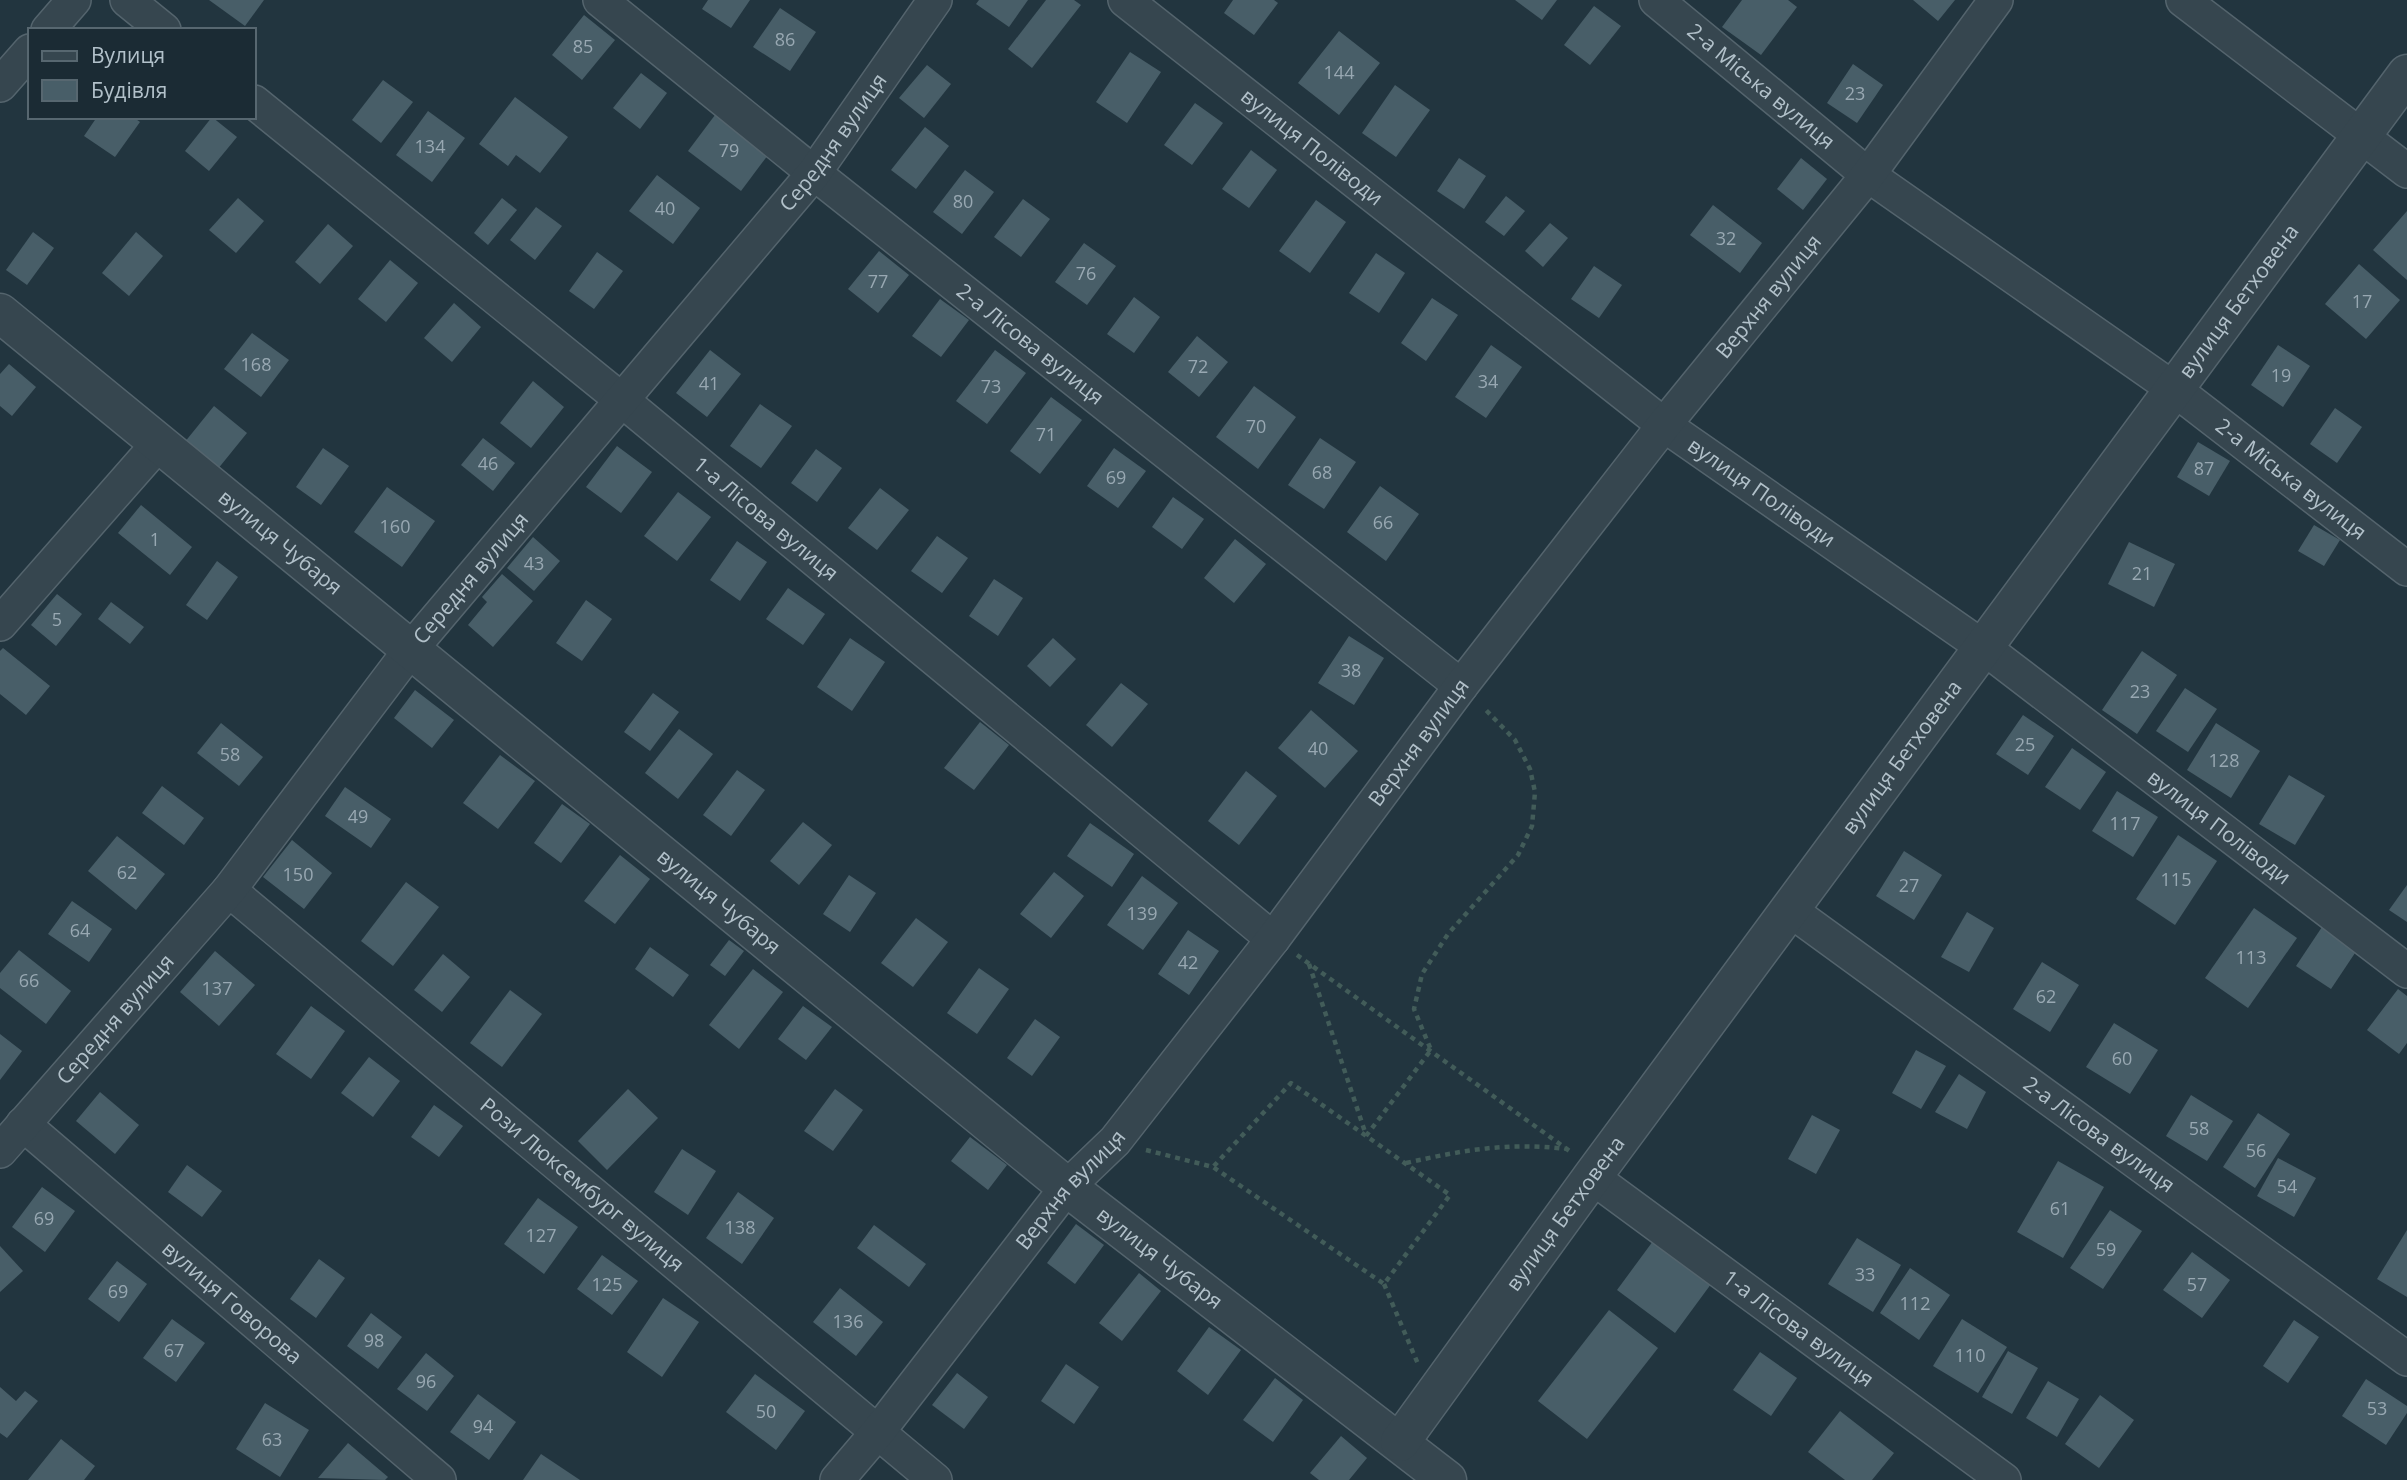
<svg xmlns="http://www.w3.org/2000/svg" width="2407" height="1480" viewBox="0 0 2407 1480" font-family="'Open Sans',sans-serif">
	<style>
		.building { fill: #485e68 }
		.lines { fill: none; stroke-linecap: round; stroke-linejoin: round }
		.minor-casing { stroke: #54646d; stroke-width: 36 }
		.tertiary-casing { stroke: #54646d; stroke-width: 41 }
		.path { stroke: #425c59; stroke-width: 4.5; stroke-dasharray: 5 5; stroke-linecap: butt }
		.minor { stroke: #36464f; stroke-width: 33 }
		.tertiary { stroke: #36464f; stroke-width: 38 }
		.labels { text-anchor: middle; stroke-width: 6; stroke-linejoin: round; paint-order: stroke }
		.number-label { font-size: 18px; fill: #98a8b2 }
		.street-label { font-size: 21px; fill: #b2c1ca; stroke: #1b2b34 }
	</style>
	<rect width="100%" height="100%" fill="#22353f"/>
	<g class="building">
		<path d="M209 0H264L245 26Z"/>
		<path d="M708 0H750L731 28 702 9Z"/>
		<path d="M979 0H1028L1009 27 976 4Z"/>
		<path d="M1046 0H1074L1081 5 1032 68 1008 49Z"/>
		<path d="M1233 0H1274L1278 3 1254 35 1224 13Z"/>
		<path d="M1515 0H1557L1542 20Z"/>
		<path d="M1742 0H1788L1797 7 1761 55 1722 27Z"/>
		<path d="M1913 0H1955L1938 21Z"/>
		<path d="M1594 6 1621 26 1590 65 1564 45Z"/>
		<path d="M780 8 816 32 790 71 753 47Z"/>
		<path d="M584 15 615 40 582 80 552 55Z"/>
		<path d="M1339 31 1380 63 1339 115 1298 83Z"/>
		<path d="M1130 52 1161 72 1127 123 1096 102Z"/>
		<path d="M1853 64 1883 85 1857 123 1827 103Z"/>
		<path d="M927 65 951 84 924 118 899 98Z"/>
		<path d="M641 73 667 93 640 129 613 108Z"/>
		<path d="M383 80 413 102 381 143 352 120Z"/>
		<path d="M1395 85 1430 110 1396 157 1362 133Z"/>
		<path d="M515 97 568 137 540 173 516 155 508 166 479 144Z"/>
		<path d="M1195 103 1223 123 1192 165 1164 145Z"/>
		<path d="M428 111 465 138 432 182 396 155Z"/>
		<path d="M718 111 771 151 741 191 688 151Z"/>
		<path d="M97 117H133L140 122 115 157 84 136Z"/>
		<path d="M212 117 237 137 209 171 185 151Z"/>
		<path d="M925 127 949 146 916 189 891 170Z"/>
		<path d="M1251 150 1277 170 1249 208 1222 189Z"/>
		<path d="M1459 158 1486 176 1464 209 1437 191Z"/>
		<path d="M1801 158 1827 179 1803 210 1777 189Z"/>
		<path d="M965 170 994 192 962 234 933 212Z"/>
		<path d="M657 175 700 208 673 244 629 211Z"/>
		<path d="M1506 196 1525 211 1504 236 1485 222Z"/>
		<path d="M238 198 264 221 236 253 209 230Z"/>
		<path d="M502 198 517 210 488 245 474 233Z"/>
		<path d="M1023 199 1050 219 1021 257 994 237Z"/>
		<path d="M1316 200 1346 222 1310 273 1279 251Z"/>
		<path d="M1713 205 1762 243 1740 273 1690 235Z"/>
		<path d="M536 207 562 226 535 260 510 240Z"/>
		<path d="M2407 211V280L2373 250Z"/>
		<path d="M1550 223 1568 238 1543 267 1525 251Z"/>
		<path d="M328 224 353 246 320 284 295 262Z"/>
		<path d="M33 232 54 248 27 285 6 270Z"/>
		<path d="M136 232 163 256 129 296 102 273Z"/>
		<path d="M1084 243 1116 266 1087 305 1055 282Z"/>
		<path d="M879 251 909 275 878 313 848 289Z"/>
		<path d="M597 252 623 271 594 309 569 291Z"/>
		<path d="M1376 253 1405 273 1379 313 1349 293Z"/>
		<path d="M390 260 418 283 386 322 358 299Z"/>
		<path d="M2359 264 2400 300 2366 339 2325 304Z"/>
		<path d="M1594 266 1622 285 1599 318 1571 299Z"/>
		<path d="M1134 297 1160 317 1134 353 1107 334Z"/>
		<path d="M1432 298 1458 315 1426 361 1401 343Z"/>
		<path d="M940 299 969 320 941 357 912 336Z"/>
		<path d="M454 303 481 327 452 362 424 338Z"/>
		<path d="M252 333 289 360 261 397 224 369Z"/>
		<path d="M1197 336 1228 362 1199 397 1168 372Z"/>
		<path d="M1491 345 1522 367 1486 418 1455 397Z"/>
		<path d="M2278 345 2310 366 2283 407 2251 385Z"/>
		<path d="M710 350 741 374 707 417 676 393Z"/>
		<path d="M995 350 1026 373 987 424 956 401Z"/>
		<path d="M9 364 36 387 12 416 0 406V374Z"/>
		<path d="M533 381 564 407 531 448 500 423Z"/>
		<path d="M1254 386 1296 417 1258 469 1216 437Z"/>
		<path d="M1051 397 1082 420 1040 474 1010 451Z"/>
		<path d="M760 404 792 426 761 468 730 446Z"/>
		<path d="M214 406 247 433 217 470 184 443Z"/>
		<path d="M2335 408 2362 427 2337 463 2310 444Z"/>
		<path d="M483 438 515 463 493 491 461 465Z"/>
		<path d="M1320 438 1356 462 1324 509 1288 485Z"/>
		<path d="M2198 442 2230 461 2209 496 2177 477Z"/>
		<path d="M617 446 652 472 621 513 586 487Z"/>
		<path d="M323 448 349 466 321 505 296 487Z"/>
		<path d="M1114 448 1146 471 1118 508 1087 486Z"/>
		<path d="M816 449 842 468 817 502 791 483Z"/>
		<path d="M1380 486 1419 514 1386 561 1347 532Z"/>
		<path d="M387 487 435 521 402 567 354 532Z"/>
		<path d="M880 488 909 510 877 550 848 528Z"/>
		<path d="M678 492 711 517 677 561 644 536Z"/>
		<path d="M1173 497 1204 519 1182 549 1152 527Z"/>
		<path d="M141 505 192 547 170 575 118 533Z"/>
		<path d="M2314 525 2340 540 2324 566 2298 551Z"/>
		<path d="M937 536 968 558 942 593 911 571Z"/>
		<path d="M533 537 560 561 534 591 507 568Z"/>
		<path d="M1235 539 1266 564 1234 603 1204 578Z"/>
		<path d="M737 541 767 562 740 601 710 580Z"/>
		<path d="M2129 542 2175 564 2154 607 2108 584Z"/>
		<path d="M217 561 238 577 207 620 186 605Z"/>
		<path d="M502 574 533 601 493 647 468 625 487 602 482 597Z"/>
		<path d="M994 579 1023 598 998 636 969 616Z"/>
		<path d="M788 588 825 614 803 645 766 619Z"/>
		<path d="M57 594 82 614 56 646 31 625Z"/>
		<path d="M586 600 612 619 582 661 556 643Z"/>
		<path d="M111 602 144 627 130 644 98 619Z"/>
		<path d="M1349 636 1384 658 1354 705 1318 683Z"/>
		<path d="M850 638 885 662 852 711 817 687Z"/>
		<path d="M1053 638 1076 659 1050 687 1027 666Z"/>
		<path d="M3 648 50 686 26 715 0 694V651Z"/>
		<path d="M2142 651 2177 675 2137 734 2102 710Z"/>
		<path d="M1121 683 1148 704 1112 747 1086 725Z"/>
		<path d="M2185 688 2217 709 2188 752 2156 731Z"/>
		<path d="M415 690 454 720 432 748 394 718Z"/>
		<path d="M653 693 679 712 650 751 624 732Z"/>
		<path d="M1311 710 1358 751 1325 788 1278 748Z"/>
		<path d="M2023 715 2054 736 2028 775 1996 754Z"/>
		<path d="M980 722 1009 745 974 790 944 768Z"/>
		<path d="M221 723 263 757 239 786 197 753Z"/>
		<path d="M2216 723 2260 751 2231 798 2187 770Z"/>
		<path d="M679 729 713 754 678 799 645 773Z"/>
		<path d="M2072 748 2106 772 2080 810 2045 787Z"/>
		<path d="M500 755 535 781 498 829 463 803Z"/>
		<path d="M737 770 765 790 731 836 703 815Z"/>
		<path d="M1246 771 1277 796 1239 845 1208 821Z"/>
		<path d="M2289 775 2325 796 2295 845 2259 824Z"/>
		<path d="M162 786 204 818 184 845 142 813Z"/>
		<path d="M345 787 391 819 371 848 325 816Z"/>
		<path d="M2117 791 2158 817 2133 857 2092 831Z"/>
		<path d="M562 804 590 824 561 863 534 843Z"/>
		<path d="M803 822 832 845 799 885 770 861Z"/>
		<path d="M1090 823 1134 854 1112 887 1067 856Z"/>
		<path d="M2178 835 2217 861 2175 925 2136 899Z"/>
		<path d="M117 836 165 874 136 910 88 871Z"/>
		<path d="M292 840 332 873 304 909 263 877Z"/>
		<path d="M1904 851 1942 875 1914 920 1876 896Z"/>
		<path d="M620 855 650 879 615 924 584 901Z"/>
		<path d="M1054 872 1084 896 1051 938 1020 914Z"/>
		<path d="M849 875 876 893 850 932 823 914Z"/>
		<path d="M1142 876 1178 903 1143 950 1107 925Z"/>
		<path d="M406 882 439 907 393 966 361 941Z"/>
		<path d="M2407 885V922L2389 910Z"/>
		<path d="M72 901 112 929 89 962 48 934Z"/>
		<path d="M2254 908 2297 938 2248 1008 2205 978Z"/>
		<path d="M1967 912 1994 928 1969 972 1941 957Z"/>
		<path d="M916 918 948 942 913 987 881 963Z"/>
		<path d="M2324 924 2359 947 2331 989 2296 966Z"/>
		<path d="M1188 930 1219 951 1189 995 1158 974Z"/>
		<path d="M729 940 744 951 725 976 710 965Z"/>
		<path d="M650 947 689 975 673 997 635 969Z"/>
		<path d="M19 950 71 991 46 1024 0 988V973Z"/>
		<path d="M215 951 255 985 219 1026 180 992Z"/>
		<path d="M443 954 470 977 442 1012 414 990Z"/>
		<path d="M2042 962 2079 985 2050 1032 2013 1009Z"/>
		<path d="M979 968 1009 989 977 1034 947 1013Z"/>
		<path d="M753 969 783 992 739 1049 709 1025Z"/>
		<path d="M2398 989 2407 996V1043L2399 1054 2367 1030Z"/>
		<path d="M510 990 542 1014 502 1067 470 1043Z"/>
		<path d="M311 1006 345 1031 311 1079 276 1054Z"/>
		<path d="M803 1006 832 1027 806 1060 778 1039Z"/>
		<path d="M1035 1019 1060 1037 1032 1076 1007 1058Z"/>
		<path d="M2114 1023 2158 1050 2130 1094 2086 1067Z"/>
		<path d="M0 1034 22 1051 0 1080Z"/>
		<path d="M1916 1050 1946 1066 1921 1109 1892 1093Z"/>
		<path d="M369 1057 400 1081 373 1117 341 1093Z"/>
		<path d="M1959 1074 1986 1092 1967 1129 1935 1112Z"/>
		<path d="M628 1089 658 1118 607 1170 578 1141Z"/>
		<path d="M835 1089 863 1110 833 1151 804 1131Z"/>
		<path d="M100 1092 139 1125 115 1154 76 1121Z"/>
		<path d="M2191 1095 2233 1121 2207 1161 2166 1136Z"/>
		<path d="M434 1105 463 1126 439 1157 411 1137Z"/>
		<path d="M2258 1113 2290 1134 2255 1188 2223 1167Z"/>
		<path d="M1812 1115 1840 1130 1816 1174 1788 1159Z"/>
		<path d="M970 1137 1007 1165 988 1190 951 1161Z"/>
		<path d="M682 1149 716 1171 688 1215 654 1192Z"/>
		<path d="M2278 1158 2316 1178 2294 1217 2257 1196Z"/>
		<path d="M2058 1161 2104 1187 2063 1258 2017 1232Z"/>
		<path d="M187 1165 222 1191 202 1217 168 1192Z"/>
		<path d="M42 1187 75 1211 45 1252 12 1227Z"/>
		<path d="M738 1192 774 1218 742 1264 706 1238Z"/>
		<path d="M538 1198 578 1227 544 1274 504 1244Z"/>
		<path d="M2110 1210 2142 1231 2103 1289 2070 1268Z"/>
		<path d="M1076 1224 1104 1245 1075 1284 1047 1263Z"/>
		<path d="M874 1225 926 1264 909 1287 857 1248Z"/>
		<path d="M2407 1230V1297L2377 1279Z"/>
		<path d="M1656 1237 1714 1280 1675 1333 1617 1290Z"/>
		<path d="M1857 1238 1901 1265 1873 1312 1828 1284Z"/>
		<path d="M0 1246 23 1271 0 1292Z"/>
		<path d="M2192 1252 2230 1280 2202 1318 2163 1290Z"/>
		<path d="M602 1255 638 1281 612 1315 577 1289Z"/>
		<path d="M319 1259 345 1278 316 1318 290 1299Z"/>
		<path d="M117 1261 147 1284 119 1322 88 1299Z"/>
		<path d="M1910 1268 1950 1295 1919 1340 1880 1313Z"/>
		<path d="M1139 1273 1161 1291 1122 1341 1099 1323Z"/>
		<path d="M840 1288 883 1322 856 1356 813 1322Z"/>
		<path d="M663 1298 699 1322 662 1377 627 1352Z"/>
		<path d="M1609 1310 1658 1348 1587 1439 1538 1401Z"/>
		<path d="M371 1313 402 1337 378 1369 347 1346Z"/>
		<path d="M172 1319 205 1343 176 1382 143 1358Z"/>
		<path d="M1962 1319 2007 1347 1978 1393 1933 1366Z"/>
		<path d="M2294 1320 2319 1337 2288 1383 2263 1366Z"/>
		<path d="M1209 1327 1241 1350 1208 1395 1177 1371Z"/>
		<path d="M2008 1351 2038 1368 2012 1414 1982 1397Z"/>
		<path d="M1760 1352 1797 1378 1771 1416 1733 1390Z"/>
		<path d="M426 1353 454 1376 427 1411 397 1389Z"/>
		<path d="M1066 1364 1099 1387 1074 1424 1041 1401Z"/>
		<path d="M957 1373 988 1397 964 1429 932 1405Z"/>
		<path d="M755 1374 805 1411 776 1450 726 1412Z"/>
		<path d="M1275 1378 1303 1400 1273 1442 1243 1420Z"/>
		<path d="M2366 1379 2407 1406V1413L2386 1445 2342 1416Z"/>
		<path d="M2048 1381 2079 1399 2057 1437 2026 1418Z"/>
		<path d="M0 1387 16 1401 25 1391 38 1401 7 1438 0 1433Z"/>
		<path d="M478 1394 516 1422 489 1460 450 1432Z"/>
		<path d="M2100 1395 2134 1420 2099 1468 2065 1444Z"/>
		<path d="M265 1403 309 1430 280 1477 236 1449Z"/>
		<path d="M1840 1411 1894 1453 1872 1480H1845L1808 1452Z"/>
		<path d="M1341 1436 1367 1458 1349 1480H1319L1310 1473Z"/>
		<path d="M61 1439 95 1466 84 1480H28Z"/>
		<path d="M348 1443 388 1477 385 1480 318 1478Z"/>
		<path d="M541 1454 580 1480H523Z"/>
	</g>
	<g class="lines">
		<defs>
			<g id="minor">
				<path d="M127 0 164 30"/>
				<path id="s1" d="M600 0 814 173 1461 686"/>
				<path id="s2" d="M1125 0 1664 425 1983 647 2407 971"/>
				<path id="s3" d="M1656 0 1868 175 2174 389 2407 569"/>
				<path d="M2183 0 2407 171"/>
				<path d="M48 30 74 0"/>
				<path d="M0 85 30 51"/>
				<path id="s4" d="M254 102 623 401 1273 939"/>
				<path d="M0 624 159 443"/>
				<path id="s5" d="M229 890 935 1480"/>
				<path id="s6" d="M1790 910 2407 1359"/>
				<path id="s7" d="M23 1124 439 1480"/>
				<path id="s8" d="M0 1151 229 890 411 649 814 173 935 0"/>
				<path id="s9" d="M1592 1177 2004 1480"/>
				<path id="s10" d="M837 1480 877 1433 1067 1187 1115 1141 1273 939 1461 686 1664 425 1868 175 1996 0"/>
			</g>
			<g id="tertiary">
				<path id="s11" d="M0 313 1067 1187 1447 1480"/>
				<path id="s12" d="M1400 1442 1592 1177 2407 74"/>
			</g>
		</defs>
		<use href="#minor" class="minor-casing"/>
		<use href="#tertiary" class="tertiary-casing"/>
		<g class="path">
			<path d="M1297 955 1571 1152"/>
			<path d="M1309 964 1366 1135"/>
			<path d="M1366 1136 1431 1050 1414 1009 1422 974 1448 934 1518 855 1532 826 1535 792 1530 769 1515 740 1483 707"/>
			<path d="M1146 1150 1213 1167 1384 1284 1450 1195 1291 1083 1213 1167"/>
			<path d="M1406 1163C1464 1150 1507 1142 1567 1149"/>
			<path d="M1384 1284 1418 1364"/>
		</g>
		<use href="#minor" class="minor"/>
		<use href="#tertiary" class="tertiary"/>
	</g>
	<g class="labels">
		<g class="number-label">
			<text x="785" y="46">86</text>
			<text x="583" y="53">85</text>
			<text x="1339" y="79">144</text>
			<text x="1855" y="100">23</text>
			<text x="430" y="153">134</text>
			<text x="729" y="157">79</text>
			<text x="963" y="208">80</text>
			<text x="665" y="215">40</text>
			<text x="1726" y="245">32</text>
			<text x="1086" y="280">76</text>
			<text x="878" y="288">77</text>
			<text x="2362" y="308">17</text>
			<text x="256" y="371">168</text>
			<text x="1198" y="373">72</text>
			<text x="2281" y="382">19</text>
			<text x="1488" y="388">34</text>
			<text x="709" y="390">41</text>
			<text x="991" y="393">73</text>
			<text x="1256" y="433">70</text>
			<text x="1046" y="441">71</text>
			<text x="488" y="470">46</text>
			<text x="2204" y="475">87</text>
			<text x="1322" y="479">68</text>
			<text x="1116" y="484">69</text>
			<text x="1383" y="529">66</text>
			<text x="395" y="533">160</text>
			<text x="155" y="546">1</text>
			<text x="534" y="570">43</text>
			<text x="2142" y="580">21</text>
			<text x="57" y="626">5</text>
			<text x="1351" y="677">38</text>
			<text x="2140" y="698">23</text>
			<text x="2025" y="751">25</text>
			<text x="1318" y="755">40</text>
			<text x="230" y="761">58</text>
			<text x="2224" y="767">128</text>
			<text x="358" y="823">49</text>
			<text x="2125" y="830">117</text>
			<text x="127" y="879">62</text>
			<text x="298" y="881">150</text>
			<text x="2176" y="886">115</text>
			<text x="1909" y="892">27</text>
			<text x="1142" y="920">139</text>
			<text x="80" y="937">64</text>
			<text x="2251" y="964">113</text>
			<text x="1188" y="969">42</text>
			<text x="29" y="987">66</text>
			<text x="217" y="995">137</text>
			<text x="2046" y="1003">62</text>
			<text x="2122" y="1065">60</text>
			<text x="2199" y="1135">58</text>
			<text x="2256" y="1157">56</text>
			<text x="2287" y="1193">54</text>
			<text x="2060" y="1215">61</text>
			<text x="44" y="1225">69</text>
			<text x="740" y="1234">138</text>
			<text x="541" y="1242">127</text>
			<text x="2106" y="1256">59</text>
			<text x="1865" y="1281">33</text>
			<text x="607" y="1291">125</text>
			<text x="2197" y="1291">57</text>
			<text x="118" y="1298">69</text>
			<text x="1915" y="1310">112</text>
			<text x="848" y="1328">136</text>
			<text x="374" y="1347">98</text>
			<text x="174" y="1357">67</text>
			<text x="1970" y="1362">110</text>
			<text x="426" y="1388">96</text>
			<text x="2377" y="1415">53</text>
			<text x="766" y="1418">50</text>
			<text x="483" y="1433">94</text>
			<text x="272" y="1446">63</text>
		</g>
		<g class="street-label">
			<text dy="7" stroke="none"><textPath href="#s3" startOffset="136">2-а Міська вулиця</textPath></text>
			<text dy="7" stroke="none"><textPath href="#s8" startOffset="1309">Середня вулиця</textPath></text>
			<text dy="7" stroke="none"><textPath href="#s2" startOffset="238">вулиця Поліводи</textPath></text>
			<text dy="7" stroke="none"><textPath href="#s10" startOffset="1507">Верхня вулиця</textPath></text>
			<text dy="7" stroke="none"><textPath href="#s12" startOffset="1416">вулиця Бетховена</textPath></text>
			<text dy="7" stroke="none"><textPath href="#s1" startOffset="551">2-а Лісова вулиця</textPath></text>
			<text dy="7" stroke="none"><textPath href="#s3" startOffset="796">2-а Міська вулиця</textPath></text>
			<text dy="7" stroke="none"><textPath href="#s2" startOffset="805">вулиця Поліводи</textPath></text>
			<text dy="7" stroke="none"><textPath href="#s4" startOffset="660">1-а Лісова вулиця</textPath></text>
			<text dy="7" stroke="none"><textPath href="#s11" startOffset="362">вулиця Чубаря</textPath></text>
			<text dy="7" stroke="none"><textPath href="#s8" startOffset="742">Середня вулиця</textPath></text>
			<text dy="7" stroke="none"><textPath href="#s10" startOffset="940">Верхня вулиця</textPath></text>
			<text dy="7" stroke="none"><textPath href="#s12" startOffset="849">вулиця Бетховена</textPath></text>
			<text dy="7" stroke="none"><textPath href="#s2" startOffset="1372">вулиця Поліводи</textPath></text>
			<text dy="7" stroke="none"><textPath href="#s11" startOffset="929">вулиця Чубаря</textPath></text>
			<text dy="7" stroke="none"><textPath href="#s8" startOffset="175">Середня вулиця</textPath></text>
			<text dy="7" stroke="none"><textPath href="#s6" startOffset="382">2-а Лісова вулиця</textPath></text>
			<text dy="7" stroke="none"><textPath href="#s5" startOffset="460">Рози Люксембург вулиця</textPath></text>
			<text dy="7" stroke="none"><textPath href="#s10" startOffset="373">Верхня вулиця</textPath></text>
			<text dy="7" stroke="none"><textPath href="#s12" startOffset="282">вулиця Бетховена</textPath></text>
			<text dy="7" stroke="none"><textPath href="#s11" startOffset="1496">вулиця Чубаря</textPath></text>
			<text dy="7" stroke="none"><textPath href="#s7" startOffset="275">вулиця Говорова</textPath></text>
			<text dy="7" stroke="none"><textPath href="#s9" startOffset="256">1-а Лісова вулиця</textPath></text>
		</g>
	</g>
	<rect x="28" y="28" width="228" height="91" fill="#1b2b34" stroke="#576770" stroke-width="2"/>
	<rect x="42" y="51" width="35" height="10" fill="#36464f" stroke="#576770" stroke-width="2"/>
	<text x="91" y="63" font-size="21" fill="#b2c1ca">Вулиця</text>
	<rect x="42" y="80" width="35" height="21" fill="#485e68" stroke="#576770" stroke-width="2"/>
	<text x="91" y="98" font-size="21" fill="#b2c1ca">Будівля</text>
</svg>
